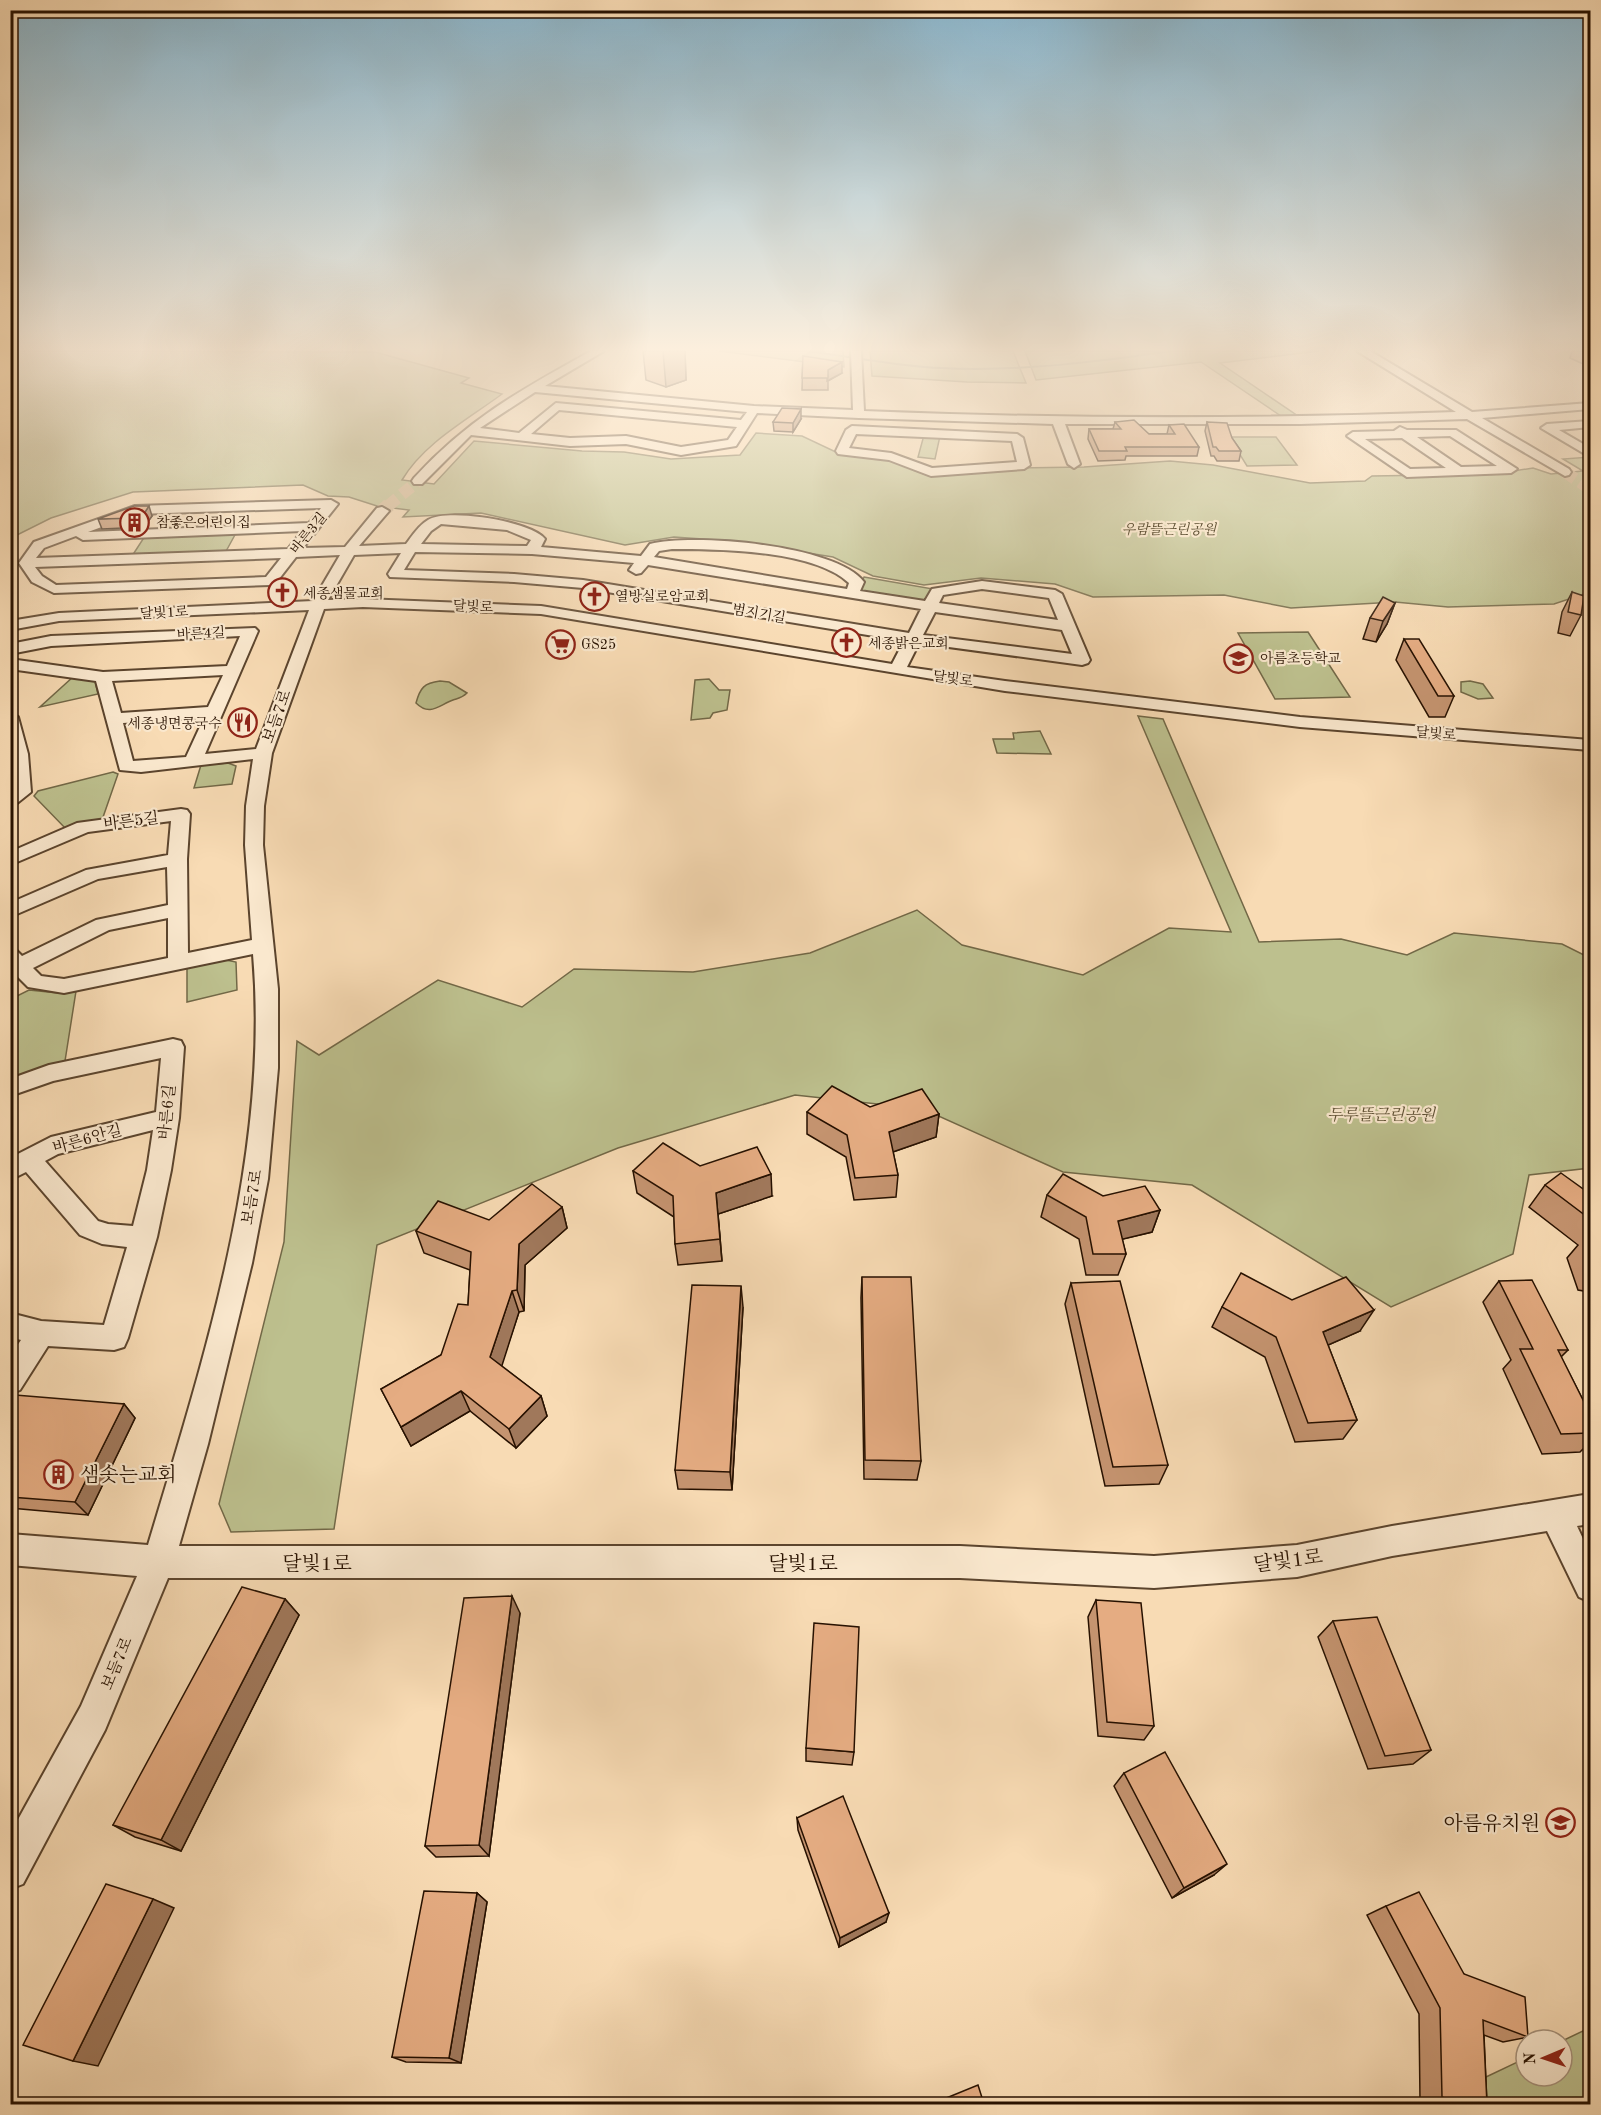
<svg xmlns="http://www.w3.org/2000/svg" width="1601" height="2115" viewBox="0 0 1601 2115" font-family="'Old Standard TT','Noto Serif KR',serif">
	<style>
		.green { fill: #bdc08e; stroke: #726847; stroke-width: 1.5 }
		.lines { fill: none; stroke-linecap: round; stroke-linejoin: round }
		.stream { stroke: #6e7765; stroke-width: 2 }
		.minor-tunnel-far1 { stroke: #d9bd99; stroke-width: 12; stroke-dasharray: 12 6; stroke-linecap: butt }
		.minor-tunnel { stroke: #d9bd99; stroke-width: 14; stroke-dasharray: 14 8; stroke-linecap: butt }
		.minor-casing { stroke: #5b442d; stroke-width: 4 }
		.minor { fill: #fae8ce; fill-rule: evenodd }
		.wall { fill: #c59470; stroke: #271100; stroke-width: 1.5 }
		.shaded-wall { fill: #a0785b; stroke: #271100; stroke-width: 1.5 }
		.building { fill: #e5ac82; stroke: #271100; stroke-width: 1.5 }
		.labels { text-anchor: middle; stroke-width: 4.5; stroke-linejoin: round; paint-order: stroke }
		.far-poi-label { font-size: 14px; fill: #271100; stroke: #fae8ce; text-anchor: start }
		.far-park-label { font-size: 14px; font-style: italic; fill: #5c4e32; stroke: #fae8ce }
		.far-street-label { font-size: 14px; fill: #271100; stroke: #fae8ce }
		.street-label { font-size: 16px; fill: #271100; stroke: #fae8ce }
		.park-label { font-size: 16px; font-style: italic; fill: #5c4e32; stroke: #fae8ce }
		.near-poi-label { font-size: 20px; fill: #271100; stroke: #fae8ce; text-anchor: start }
		.near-street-label { font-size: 20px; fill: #271100; stroke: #fae8ce }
	</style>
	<rect width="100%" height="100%" fill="#f8dbb4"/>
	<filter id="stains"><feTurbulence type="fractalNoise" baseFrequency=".00333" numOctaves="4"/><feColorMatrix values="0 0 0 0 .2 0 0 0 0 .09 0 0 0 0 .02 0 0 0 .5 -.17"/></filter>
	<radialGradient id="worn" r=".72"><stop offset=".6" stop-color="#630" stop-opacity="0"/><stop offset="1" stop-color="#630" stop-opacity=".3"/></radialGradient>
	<g class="green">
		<path d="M11 351 375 352 469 378 461 383 502 394C467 420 424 443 402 480L434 484 474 441 582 451 624 452 671 459 740 455 756 433 802 436 840 454 886 459 929 476 1010 468 1084 467 1170 461 1213 465 1310 483 1365 481 1372 476 1494 474 1533 468 1551 474 1583 471 1563 459 1590 457V592L1554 604 1448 607 1395 602 1291 608 1224 595 1093 597 1055 584 981 578 924 585 873 576 833 557 732 541 674 537 625 545 481 513 403 517 409 510 377 506 349 497 328 496 303 485 133 492 51 518 11 538Z"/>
		<path d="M719 351H843L844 367Z"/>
		<path d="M870 351H1013L1026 383 967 382 872 376Z"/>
		<path d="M1025 351H1319L1220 363 1298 416H1281L1201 362 1036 380Z"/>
		<path d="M924 435 940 436 935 459 918 457Z"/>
		<path d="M1229 437H1276L1297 465 1247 466Z"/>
		<path d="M236 533 225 553 132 556 145 536Z"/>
		<path d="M864 577 933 589 926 601 918 603 863 594 858 590Z"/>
		<path d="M1308 632 1350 697 1275 699 1238 633Z"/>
		<path d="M74 676 95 681 98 694 40 707Z"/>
		<path d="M709 679 719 690H730L727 710 713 713 710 718 691 720 695 680Z"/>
		<path d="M440 681 449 682 467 693C462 698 459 698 453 700 439 705 430 717 416 703 420 688 424 683 440 681Z"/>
		<path d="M1470 681 1483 684 1493 698 1478 699 1461 692V682Z"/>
		<path d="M1138 716 1163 719 1259 942 1341 939 1407 955 1454 933 1562 944 1590 958V1168L1529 1175 1513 1254 1391 1307 1192 1185 1063 1172 923 1109 795 1095 618 1148 377 1245 334 1529 231 1532 219 1504 284 1242 297 1041 319 1055 438 980 522 1007 574 969 693 972 810 953 917 910 962 945 1083 975 1169 928 1231 932Z"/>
		<path d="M1040 731 1051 754 997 753 993 739H1014L1013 733Z"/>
		<path d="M228 763 236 766 232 784 194 788 201 765Z"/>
		<path d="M113 772 118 774 102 820 66 829 34 796 38 791Z"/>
		<path d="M221 959 236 962 237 990 187 1002V966Z"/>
		<path d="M29 990 58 993 76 991 65 1061 11 1079V999Z"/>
		<path d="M1585 2030H1590V2104H1441L1486 2077 1526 2058V2076H1562V2041Z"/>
	</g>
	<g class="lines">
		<path class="stream" d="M805 351C850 356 895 366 941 368 1018 372 1095 362 1172 351"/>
		<g class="minor-tunnel-far1">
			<path d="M1565 472 1590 489"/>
			<path d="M388 506 418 481"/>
		</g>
		<path class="minor-tunnel" d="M382 511 389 505"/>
		<defs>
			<g id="minor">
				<path d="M591 351H604L545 386 754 406 853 410 851 351H861L864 411C1062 419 1259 419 1456 412L1357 351H1370L1472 412 1590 403V409L1482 418 1569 469 1571 472 1569 475 1565 476 1467 419 1300 424H1065L1080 464 1074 468 1068 464 1053 424 859 418 757 413 736 446 681 455 626 444 570 446 471 435 422 484H414L412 481 414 478C469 418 521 390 591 351ZM535 392 747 412 741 420 556 403 519 433 480 428ZM559 410 737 427 728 440 681 447 626 436 570 438 531 434Z"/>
				<path d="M1590 421V427L1559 430 1590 448V457L1541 428 1547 424Z"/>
				<path d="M852 426 1017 434 1023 438 1030 465 1024 469 931 476 889 460 838 454 836 451 846 430ZM856 434 1012 441 1017 462 932 468 891 453 849 448Z"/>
				<path d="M1400 427 1407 430H1456L1517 469 1511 473 1407 477 1347 436 1353 432 1394 431ZM1450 436 1497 466 1461 467 1417 437ZM1402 438 1446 468 1410 469 1365 439Z"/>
				<path d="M331 500 338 504 303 548 345 547 377 508 382 507 389 511 359 546 406 544C412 536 419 525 428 520 447 508 531 521 545 539L541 547 641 556 650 544C694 533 836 545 864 582L860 591 925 601 932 589 982 581 1055 590 1062 594 1090 660 1088 663 1082 665 919 643 907 667 1005 681 1300 717 1590 740V750L1300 727 1005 691 541 614 363 607 324 609 272 753 264 806 263 845 278 989V1068L268 1179 252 1263 208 1444 179 1546H960L1154 1556 1297 1545 1392 1526 1590 1494V1524L1577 1526 1590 1554V1602L1579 1597 1547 1531 1392 1556 1297 1577 1154 1588 960 1578H168L105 1730 23 1884 10 1889V1834L81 1706 137 1576 10 1565V1534L148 1545C205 1355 270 1155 253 954L64 993 28 987 10 969V949L17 951 22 956 96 920 168 905 167 867 98 879 10 917V903L86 870 168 855 171 821 88 832 10 865V852L77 823 181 809 187 810 190 814 187 859 188 953 252 940 245 845 246 806 253 759 141 772 120 770 96 681 10 669V659L103 672 227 666 240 636 51 646 10 654V644L51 636 255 628 258 631 205 754 256 749 309 610 59 621 10 630V621L59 613 313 601 340 555 296 557 275 584 270 585 54 593 32 582 19 563 34 542 135 506ZM321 508 309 523 88 532 137 514ZM441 524 507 530 531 540 527 546 421 544 431 531ZM302 531 288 549 36 558 44 548 76 536 83 540ZM672 549C720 549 814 550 849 583L847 589 654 557 659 551ZM415 552 532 554 634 563 629 570 636 574 641 573 648 565 921 609 909 633 583 580 514 574 404 570ZM401 553 388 574 390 577 514 582 583 588 904 641 892 664 541 606 363 599 328 600 354 555ZM281 558 266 577 56 585 42 576 35 567ZM982 589 1049 598 1058 620 939 603 943 595ZM935 612 1062 630 1072 654 923 635ZM223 675 208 707 121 713 112 681ZM204 718 186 757 133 761 123 723ZM168 918V958L64 979 41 976 33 968 109 930Z"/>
				<path d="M10 712 18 717 28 754 31 792 16 804 10 805V792L13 790Z"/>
				<path d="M173 1039 181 1041 184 1047 179 1118 171 1170 157 1237 128 1338 124 1347 114 1350 48 1346 20 1390 10 1394V1356L21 1340 10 1337V1313L41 1321 104 1325 127 1247 102 1244 80 1235 26 1172 10 1180V1158L51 1137 156 1112 161 1058 53 1081 10 1096V1079L49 1065ZM153 1130 147 1170 133 1226 108 1224 98 1221 45 1161 58 1154Z"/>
			</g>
		</defs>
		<use href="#minor" class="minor-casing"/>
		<use href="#minor" class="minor"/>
	</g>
	<g class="wall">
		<path d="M643 351H685L686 380 666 387 646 380Z"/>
		<path d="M1572 351H1590V367L1570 358Z"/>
		<path d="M803 356 842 373 828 381V390H802Z"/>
		<path d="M801 419 793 432 774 431 773 422Z"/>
		<path d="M1115 422 1149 434H1167L1169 425 1199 447 1197 456H1126L1125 460 1098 461 1088 439 1089 429H1113Z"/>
		<path d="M1207 422 1232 438 1241 451 1239 461H1217L1214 456H1211L1205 431Z"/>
		<path d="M152 516 144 527 102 529 98 519Z"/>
		<path d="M1572 592 1581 615 1570 636 1558 633 1562 612Z"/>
		<path d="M1395 603 1387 624 1376 642 1363 639 1370 618Z"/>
		<path d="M1404 639 1454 696 1445 717H1429L1396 660Z"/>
		<path d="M870 1107 939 1114 936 1137 893 1152 898 1175 896 1197 854 1200 846 1157 807 1134V1112Z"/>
		<path d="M700 1166 772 1196 718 1214 722 1261 678 1265 675 1244 674 1217 637 1193 633 1171Z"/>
		<path d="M1545 1185 1590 1194V1292L1578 1290 1567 1258 1578 1245 1529 1207Z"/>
		<path d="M1047 1195 1103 1196 1160 1210 1152 1232 1122 1239 1126 1254 1118 1275H1086L1079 1239 1041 1217Z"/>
		<path d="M562 1207 567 1228 525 1265 524 1311 519 1312 501 1366 541 1396 547 1416 516 1448 470 1411 411 1446 381 1389 441 1355 468 1305 470 1270 424 1253 416 1231 489 1220Z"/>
		<path d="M862 1277 921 1461 917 1480 864 1479 861 1298Z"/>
		<path d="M1499 1281 1568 1350 1561 1357 1590 1414V1442L1580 1452 1542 1454 1503 1369 1511 1360 1483 1302Z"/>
		<path d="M1071 1283 1168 1465 1159 1484 1105 1486 1065 1304Z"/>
		<path d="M1292 1300 1360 1331 1328 1345 1357 1420 1343 1439 1295 1442 1265 1357 1212 1327 1222 1307Z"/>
		<path d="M743 1307 732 1490 678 1489 675 1470Z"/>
		<path d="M10 1403 124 1404 135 1418 88 1515 10 1508Z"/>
		<path d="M285 1599 299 1615 181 1851 135 1837 113 1825Z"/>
		<path d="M1096 1600 1154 1726 1144 1740 1098 1736 1088 1617Z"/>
		<path d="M520 1613 489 1856 436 1857 425 1846Z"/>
		<path d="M1333 1621 1431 1750 1413 1764 1368 1769 1318 1637Z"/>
		<path d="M806 1748 854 1752 852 1765 806 1761Z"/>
		<path d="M1124 1773 1214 1875 1172 1898 1114 1786Z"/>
		<path d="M797 1818 886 1922 839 1947 798 1830Z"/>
		<path d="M477 1893 487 1902 461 2063 406 2062 392 2057Z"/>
		<path d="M1386 1906 1464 1974 1528 2037 1503 2042 1484 2035 1487 2104H1429L1420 2101 1419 2014 1367 1915Z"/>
	</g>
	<g class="shaded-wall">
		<path d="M663 351H685L686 380 666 387Z"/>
		<path d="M842 362V373L827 381 828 370Z"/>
		<path d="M801 409V419L793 432V423Z"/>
		<path d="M149 506 152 516 144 527 141 518Z"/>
		<path d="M1395 603 1387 624 1376 642 1383 621Z"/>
		<path d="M939 1114 936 1137 887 1154 889 1132Z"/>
		<path d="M771 1174 772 1196 718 1214 722 1261 716 1193Z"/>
		<path d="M562 1207 567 1228 525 1265 524 1311 517 1290 519 1244Z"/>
		<path d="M1160 1210 1152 1232 1111 1242 1118 1221Z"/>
		<path d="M741 1286 743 1307 732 1490 730 1472Z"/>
		<path d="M512 1291 519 1312 498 1378 490 1357Z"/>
		<path d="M1374 1310 1360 1331 1310 1353 1323 1332Z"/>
		<path d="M461 1391 470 1411 411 1446 401 1427Z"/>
		<path d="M541 1396 547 1416 516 1448 509 1429Z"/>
		<path d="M124 1404 135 1418 88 1515 75 1502Z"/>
		<path d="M512 1596 520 1613 489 1856 479 1845Z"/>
		<path d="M285 1599 299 1615 181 1851 161 1840Z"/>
		<path d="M1227 1864 1214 1875 1172 1898 1184 1888Z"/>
		<path d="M477 1893 487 1902 461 2063 449 2058Z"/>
		<path d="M153 1899 174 1908 98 2066 73 2061Z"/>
		<path d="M889 1913 886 1922 839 1947 840 1938Z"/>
	</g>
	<g class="building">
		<path d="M803 356 842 362 828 370V378H802Z"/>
		<path d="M782 408 801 409 793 423 773 422Z"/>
		<path d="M1134 420 1149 434H1175L1169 425 1184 424 1199 447H1125L1127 451H1099L1089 429H1121L1115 422Z"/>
		<path d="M1207 422 1227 423 1232 438 1241 451H1219L1216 447H1213Z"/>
		<path d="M134 506H149L141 518 98 519Z"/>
		<path d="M1572 592 1584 596 1581 615 1568 612Z"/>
		<path d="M1383 597 1395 603 1383 621 1370 618Z"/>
		<path d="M1404 639H1419L1454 696H1438Z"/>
		<path d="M832 1086 870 1107 922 1089 939 1114 889 1132 898 1175 855 1178 847 1135 807 1112Z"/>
		<path d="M663 1143 700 1166 757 1147 771 1174 716 1193 720 1239 675 1244 673 1196 633 1171Z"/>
		<path d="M1561 1173 1590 1194V1219L1545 1185Z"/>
		<path d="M1063 1174 1103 1196 1145 1186 1160 1210 1118 1221 1126 1254H1093L1086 1217 1047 1195Z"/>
		<path d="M532 1184 562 1207 519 1244 517 1290 512 1291 490 1357 541 1396 509 1429 461 1391 401 1427 381 1389 441 1355 458 1304 468 1305 471 1252 416 1231 438 1201 489 1220Z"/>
		<path d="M1590 1232V1252L1585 1236Z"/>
		<path d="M1241 1273 1292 1300 1346 1277 1374 1310 1323 1332 1357 1420 1308 1423 1276 1337 1222 1307Z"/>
		<path d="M862 1277H911L921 1461 865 1460Z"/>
		<path d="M1532 1280 1568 1350H1558L1590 1414V1433L1561 1434 1520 1349H1533L1499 1281Z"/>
		<path d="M1120 1281 1168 1465 1113 1467 1071 1283Z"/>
		<path d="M692 1285 741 1286 730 1472 675 1470Z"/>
		<path d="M15 1395 124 1404 75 1502 10 1497V1403Z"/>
		<path d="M242 1587 285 1599 161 1840 113 1825Z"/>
		<path d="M512 1596 479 1845 425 1846 464 1598Z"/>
		<path d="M1096 1600 1141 1603 1154 1726 1107 1722Z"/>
		<path d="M1377 1617 1431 1750 1385 1756 1333 1621Z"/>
		<path d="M814 1623 859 1627 854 1752 806 1748Z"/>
		<path d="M1165 1752 1227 1864 1184 1888 1124 1773Z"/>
		<path d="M843 1796 889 1913 840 1938 797 1818Z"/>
		<path d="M106 1884 153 1899 73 2061 23 2045Z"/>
		<path d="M424 1891 477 1893 449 2058 392 2057Z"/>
		<path d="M1419 1892 1464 1974 1525 1997 1528 2037 1483 2020 1487 2104H1460L1442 2097 1440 2008 1386 1906Z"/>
		<path d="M978 2085 984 2104H940L939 2101Z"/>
	</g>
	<linearGradient id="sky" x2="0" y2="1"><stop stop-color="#8ab7cf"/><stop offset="0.54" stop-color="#fcefdd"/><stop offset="1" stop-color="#fcefdd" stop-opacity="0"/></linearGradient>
	<rect width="1601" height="647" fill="url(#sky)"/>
	<defs>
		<symbol id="building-ring" viewBox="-11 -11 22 22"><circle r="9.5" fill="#fae8ce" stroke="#8f2418" stroke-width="1.5"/><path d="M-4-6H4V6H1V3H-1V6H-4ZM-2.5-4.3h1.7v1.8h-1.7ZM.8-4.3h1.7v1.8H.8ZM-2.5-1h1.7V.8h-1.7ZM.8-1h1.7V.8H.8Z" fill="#8f2418"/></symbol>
		<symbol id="church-ring" viewBox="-11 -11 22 22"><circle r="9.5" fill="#fae8ce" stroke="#8f2418" stroke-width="1.5"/><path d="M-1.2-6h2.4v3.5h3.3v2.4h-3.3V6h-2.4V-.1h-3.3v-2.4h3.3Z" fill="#8f2418"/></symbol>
		<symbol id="supermarket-ring" viewBox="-11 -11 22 22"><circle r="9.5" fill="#fae8ce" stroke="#8f2418" stroke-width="1.5"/><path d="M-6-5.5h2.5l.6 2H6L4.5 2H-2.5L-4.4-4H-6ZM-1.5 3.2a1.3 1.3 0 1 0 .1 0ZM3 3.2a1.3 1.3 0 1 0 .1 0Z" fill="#8f2418"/></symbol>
		<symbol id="school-ring" viewBox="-11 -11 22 22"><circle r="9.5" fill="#fae8ce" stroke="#8f2418" stroke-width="1.5"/><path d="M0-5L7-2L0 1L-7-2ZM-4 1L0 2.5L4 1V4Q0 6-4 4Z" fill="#8f2418"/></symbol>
		<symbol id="restaurant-ring" viewBox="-11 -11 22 22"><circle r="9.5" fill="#fae8ce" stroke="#8f2418" stroke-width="1.5"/><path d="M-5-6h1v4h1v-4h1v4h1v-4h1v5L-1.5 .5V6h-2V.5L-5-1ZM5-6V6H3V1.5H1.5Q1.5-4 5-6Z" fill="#8f2418"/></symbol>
	</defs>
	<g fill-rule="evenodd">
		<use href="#building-ring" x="118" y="506" width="33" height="33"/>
		<use href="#church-ring" x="266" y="576" width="33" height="33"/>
		<use href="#church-ring" x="578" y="580" width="33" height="33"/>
		<use href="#church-ring" x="830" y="626" width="33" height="33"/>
		<use href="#supermarket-ring" x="544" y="628" width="33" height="33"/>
		<use href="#school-ring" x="1222" y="642" width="33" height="33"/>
		<use href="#restaurant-ring" x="226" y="706" width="33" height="33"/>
		<use href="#building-ring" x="42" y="1458" width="33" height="33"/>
		<use href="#school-ring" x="1544" y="1806" width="33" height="33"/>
	</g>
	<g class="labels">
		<g class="far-poi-label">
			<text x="156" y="527">참좋은어린이집</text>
			<text x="303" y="598">세종샘물교회</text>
			<text x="615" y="601">열방실로암교회</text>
			<text x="868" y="648">세종밝은교회</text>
			<text x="581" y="649">GS25</text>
			<text x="1260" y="663">아름초등학교</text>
			<text x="222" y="728" text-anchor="end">세종냉면콩국수</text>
		</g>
		<g class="far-park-label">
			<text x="1169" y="534">우람뜰근린공원</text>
		</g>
		<g class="far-street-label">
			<text transform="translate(308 533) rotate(-51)" y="5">바른3길</text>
			<text transform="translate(473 606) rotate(3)" y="5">달빛로</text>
			<text transform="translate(164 612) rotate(-3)" y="5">달빛1로</text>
			<text transform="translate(759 613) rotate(10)" y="5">범지기길</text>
			<text transform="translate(201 633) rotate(-3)" y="5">바른4길</text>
			<text transform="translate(953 678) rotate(8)" y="5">달빛로</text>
			<text transform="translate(1436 733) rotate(5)" y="5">달빛로</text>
		</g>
		<g class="street-label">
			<text transform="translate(276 716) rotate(-70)" y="6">보듬7로</text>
			<text transform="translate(131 820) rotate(-7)" y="6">바른5길</text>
			<text transform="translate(166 1112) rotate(-84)" y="6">바른6길</text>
			<text transform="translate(87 1138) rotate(-15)" y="6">바른6안길</text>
			<text transform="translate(251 1197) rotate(-80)" y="6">보듬7로</text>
			<text transform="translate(116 1663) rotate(-67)" y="6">보듬7로</text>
		</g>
		<g class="park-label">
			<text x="1381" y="1120">두루뜰근린공원</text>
		</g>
		<g class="near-poi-label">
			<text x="80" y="1481">샘솟는교회</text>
			<text x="1540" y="1830" text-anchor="end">아름유치원</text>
		</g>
		<g class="near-street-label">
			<text transform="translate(1288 1560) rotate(-7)" y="7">달빛1로</text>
			<text x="317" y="1570">달빛1로</text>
			<text x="803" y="1570">달빛1로</text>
		</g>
	</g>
	<rect width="1601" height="2115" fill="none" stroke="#f8dbb4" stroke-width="36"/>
	<rect x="12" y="12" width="1577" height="2091" fill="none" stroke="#271100" stroke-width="3"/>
	<rect x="18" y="18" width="1565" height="2079" fill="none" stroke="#271100" stroke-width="1.5"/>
	<g transform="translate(1544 2058) rotate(268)"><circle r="28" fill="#fae8ce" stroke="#a6927c" stroke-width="1.5"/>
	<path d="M0-4.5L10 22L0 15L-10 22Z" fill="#8f2418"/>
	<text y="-9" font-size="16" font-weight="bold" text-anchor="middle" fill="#271100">N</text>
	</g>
	<rect width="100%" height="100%" filter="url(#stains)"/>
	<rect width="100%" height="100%" fill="url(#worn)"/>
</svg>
